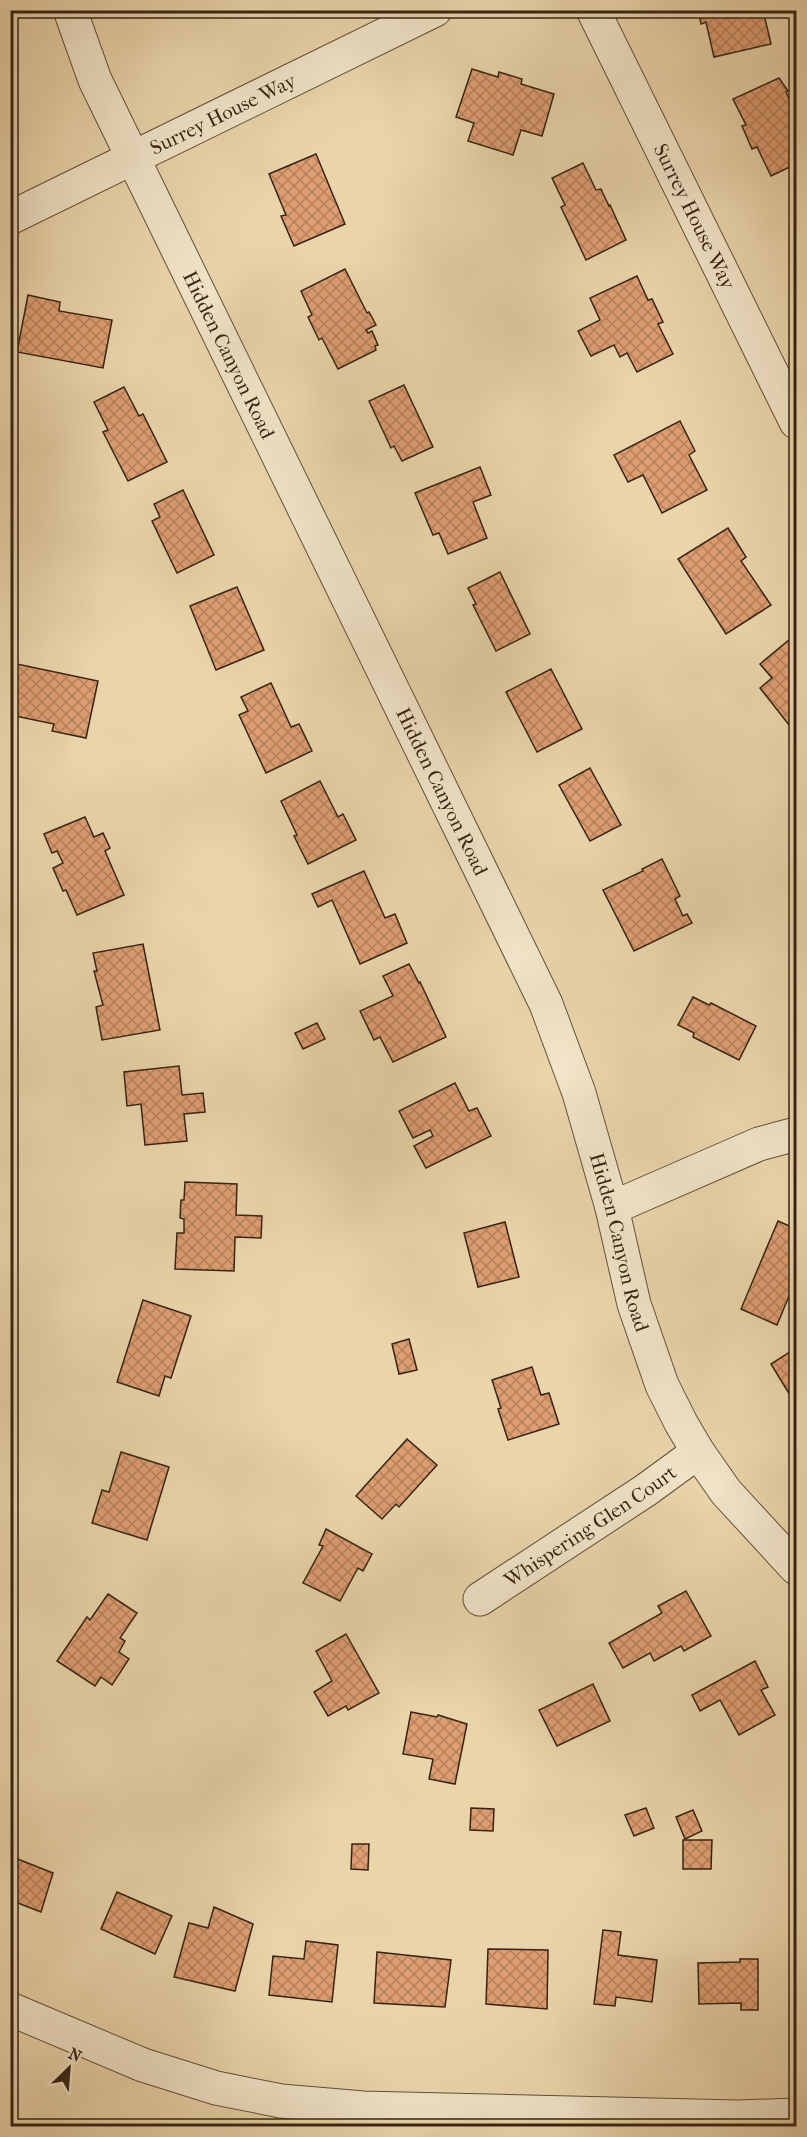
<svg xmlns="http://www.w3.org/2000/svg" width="807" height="2137" viewBox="0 0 807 2137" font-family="'IM FELL French Canon',serif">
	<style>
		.building { fill: url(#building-cross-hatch); stroke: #362414; stroke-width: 1.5 }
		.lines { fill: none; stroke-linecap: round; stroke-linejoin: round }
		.minor-casing { stroke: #63503a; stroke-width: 35 }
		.minor { stroke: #f1e4c8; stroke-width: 33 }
		.labels { text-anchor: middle; stroke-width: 5; stroke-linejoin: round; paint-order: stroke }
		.street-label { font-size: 20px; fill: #362414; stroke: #f1e4c8 }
	</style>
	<defs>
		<pattern id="building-cross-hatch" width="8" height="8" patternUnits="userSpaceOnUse" patternTransform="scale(1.5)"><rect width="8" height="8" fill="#de9e72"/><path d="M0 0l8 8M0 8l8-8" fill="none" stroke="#b5815c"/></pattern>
	</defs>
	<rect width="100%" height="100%" fill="#ead5ab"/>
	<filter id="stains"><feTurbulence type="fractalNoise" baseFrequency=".00333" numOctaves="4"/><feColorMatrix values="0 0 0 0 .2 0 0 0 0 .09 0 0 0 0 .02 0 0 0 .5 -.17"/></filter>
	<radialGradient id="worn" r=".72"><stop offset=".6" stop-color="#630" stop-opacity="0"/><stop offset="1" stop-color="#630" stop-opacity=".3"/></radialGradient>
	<g class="building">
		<path d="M698 10H763L771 44 714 57 706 22 701 24Z"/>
		<path d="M472 69 498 77 499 72 522 79 521 84 554 94 542 136 521 130 513 155 468 141 474 123 456 117Z"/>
		<path d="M779 78 788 91 786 92 792 105 794 104 796 108V164L771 176 757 147 752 149 742 126 746 125 733 99Z"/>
		<path d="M316 154 345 224 294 246 281 216 286 215 269 174Z"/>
		<path d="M583 163 596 190 601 189 609 206 610 205 626 240 586 260 561 207 565 205 552 178Z"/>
		<path d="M345 269 367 313 369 312 376 325 366 330 368 333 372 331 378 345 375 346 376 350 338 369 322 338 319 340 308 317 312 315 301 291Z"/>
		<path d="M637 276 648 300 652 299 663 322 658 324 673 354 637 372 627 353 620 357 614 345 591 356 578 331 600 320 590 298Z"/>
		<path d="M28 295 60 302 59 311 112 320 103 368 17 352Z"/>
		<path d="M404 385 433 447 402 461 394 446 391 448 369 401Z"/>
		<path d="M124 387 139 416 143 414 167 462 128 481 103 432 108 430 94 402Z"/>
		<path d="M680 421 695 451 689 455 707 490 662 513 643 475 628 482 614 455Z"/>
		<path d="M480 467 491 495 473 502 487 538 448 554 439 533 433 535 415 493Z"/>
		<path d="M183 490 214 555 177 573 152 521 160 517 154 504Z"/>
		<path d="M728 528 746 557 741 561 771 605 726 634 678 559Z"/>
		<path d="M500 572 530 634 496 651 473 605 476 604 468 588Z"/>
		<path d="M237 587 264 650 216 670 190 606Z"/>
		<path d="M796 634V728L793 730 760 688 772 678 760 664Z"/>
		<path d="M12 663 98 681 86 738 52 731 54 724 10 715Z"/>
		<path d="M551 669 582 729 537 752 506 692Z"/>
		<path d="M271 683 291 727 299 724 312 751 266 773 239 715 248 711 241 697Z"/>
		<path d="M590 768 621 825 590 841 559 785Z"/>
		<path d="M320 781 338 817 343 814 356 840 308 864 294 836 297 835 281 801Z"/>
		<path d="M85 817 94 837 103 833 110 848 105 851 124 895 77 915 66 890 63 891 53 868 63 863 57 851 52 853 44 834Z"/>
		<path d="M662 859 680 896 675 899 683 916 687 914 692 923 634 951 603 890 643 871 642 869Z"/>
		<path d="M364 871 385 918 395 914 407 943 360 964 332 900 318 907 312 894Z"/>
		<path d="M143 944 160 1030 102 1040 96 1007 103 1005 94 971H97L93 953Z"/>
		<path d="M409 964 419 983 420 982 446 1037 393 1062 380 1037 374 1040 360 1011 393 996 383 976Z"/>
		<path d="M693 997 709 1005 711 1003 756 1026 739 1060 693 1037 694 1033 678 1025Z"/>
		<path d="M317 1023 325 1039 303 1049 295 1033Z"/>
		<path d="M179 1066 182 1095 203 1093 205 1112 184 1114 187 1141 145 1145 141 1104 127 1106 124 1072Z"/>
		<path d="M455 1083 469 1111 477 1108 491 1136 426 1168 414 1146 433 1136 430 1130 413 1138 399 1111Z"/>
		<path d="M185 1182 237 1184 236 1215 262 1216 261 1238 235 1237 234 1271 175 1269 177 1233H184V1219L180 1218 181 1200H184Z"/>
		<path d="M778 1221 796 1229V1279L777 1325 741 1309Z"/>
		<path d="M505 1222 519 1277 478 1287 464 1233Z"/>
		<path d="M143 1300 191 1316 171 1378 165 1376 159 1396 117 1382Z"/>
		<path d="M409 1339 417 1370 399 1374 392 1344Z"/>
		<path d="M796 1348V1405L771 1364Z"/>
		<path d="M532 1367 541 1395 549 1393 559 1424 508 1440 498 1409 501 1408 492 1380Z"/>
		<path d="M407 1439 437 1465 399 1507 396 1504 382 1519 356 1496Z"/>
		<path d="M121 1452 169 1467 147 1540 92 1523 102 1490 109 1492Z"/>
		<path d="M326 1529 372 1554 363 1571 358 1568 340 1601 303 1583 323 1546 319 1545Z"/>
		<path d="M686 1591 711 1636 684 1651 681 1646 654 1661 650 1653 623 1668 609 1643 662 1613 658 1606Z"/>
		<path d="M108 1594 137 1613 120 1638 125 1641 119 1652 129 1659 112 1685 101 1677 95 1686 57 1661 87 1617 90 1620Z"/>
		<path d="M346 1634 379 1693 348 1710 346 1706 328 1716 314 1692 332 1681 316 1651Z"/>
		<path d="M755 1661 768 1687 761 1690 775 1715 739 1735 720 1700 700 1711 692 1695Z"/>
		<path d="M593 1684 610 1721 557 1746 539 1710Z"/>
		<path d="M411 1712 437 1717 438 1715 467 1724 455 1784 429 1779 433 1759 403 1754Z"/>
		<path d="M471 1808 494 1809 493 1831 470 1830Z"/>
		<path d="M646 1808 654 1828 634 1836 625 1815Z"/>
		<path d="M693 1810 702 1831 685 1839 676 1817Z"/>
		<path d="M683 1840H712L711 1869H683Z"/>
		<path d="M352 1844H369L368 1870 351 1869Z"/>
		<path d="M10 1856 53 1873 41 1912 10 1900Z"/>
		<path d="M117 1892 172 1916 155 1954 101 1929Z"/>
		<path d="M214 1907 253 1924 235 1991 174 1977 189 1923 208 1928Z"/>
		<path d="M603 1930 621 1932 618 1955 657 1960 652 2002 616 1997 615 2006 594 2004Z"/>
		<path d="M306 1941 338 1945 332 2002 269 1995 273 1956 304 1959Z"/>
		<path d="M488 1949 548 1950 547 2009 486 2004Z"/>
		<path d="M377 1952 451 1960 445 2007 374 2003Z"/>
		<path d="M740 1959H758V2010H741V2003L699 2004 698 1963 740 1962Z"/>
	</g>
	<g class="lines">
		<defs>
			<g id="minor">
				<path id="s1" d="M70 10 95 80 133 158 546 1004 579 1093 612 1208 634 1304 662 1385 681 1423 698 1452 726 1492 796 1568"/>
				<path id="s2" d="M593 10 796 422"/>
				<path id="s3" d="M10 218 435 10"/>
				<path d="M612 1208 759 1144 796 1134"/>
				<path id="s4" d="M480 1599 646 1490 698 1452"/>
				<path d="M10 2009 143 2065 216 2088 281 2101 363 2108 738 2117 796 2115"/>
			</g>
		</defs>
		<use href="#minor" class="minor-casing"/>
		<use href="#minor" class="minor"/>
	</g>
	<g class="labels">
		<g class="street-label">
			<text dy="7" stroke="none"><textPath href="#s3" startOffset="237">Surrey House Way</textPath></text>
			<text dy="7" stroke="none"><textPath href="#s2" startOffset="230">Surrey House Way</textPath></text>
			<text dy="7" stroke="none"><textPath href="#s1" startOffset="380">Hidden Canyon Road</textPath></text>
			<text dy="7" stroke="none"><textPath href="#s1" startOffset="866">Hidden Canyon Road</textPath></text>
			<text dy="7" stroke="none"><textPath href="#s1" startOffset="1352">Hidden Canyon Road</textPath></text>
			<text dy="7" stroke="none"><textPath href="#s4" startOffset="132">Whispering Glen Court</textPath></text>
		</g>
	</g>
	<rect width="807" height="2137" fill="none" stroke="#ead5ab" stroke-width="36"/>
	<rect x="12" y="12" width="783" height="2113" fill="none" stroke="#362414" stroke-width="3"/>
	<rect x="18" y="18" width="771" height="2101" fill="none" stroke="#362414" stroke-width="1.5"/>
	<g transform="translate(69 2068) rotate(25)" stroke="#f1e4c8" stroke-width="4.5" paint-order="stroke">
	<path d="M0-4.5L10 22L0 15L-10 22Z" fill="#362414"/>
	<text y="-9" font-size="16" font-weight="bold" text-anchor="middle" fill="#362414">N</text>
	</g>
	<rect width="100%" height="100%" filter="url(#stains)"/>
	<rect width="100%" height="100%" fill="url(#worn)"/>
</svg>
